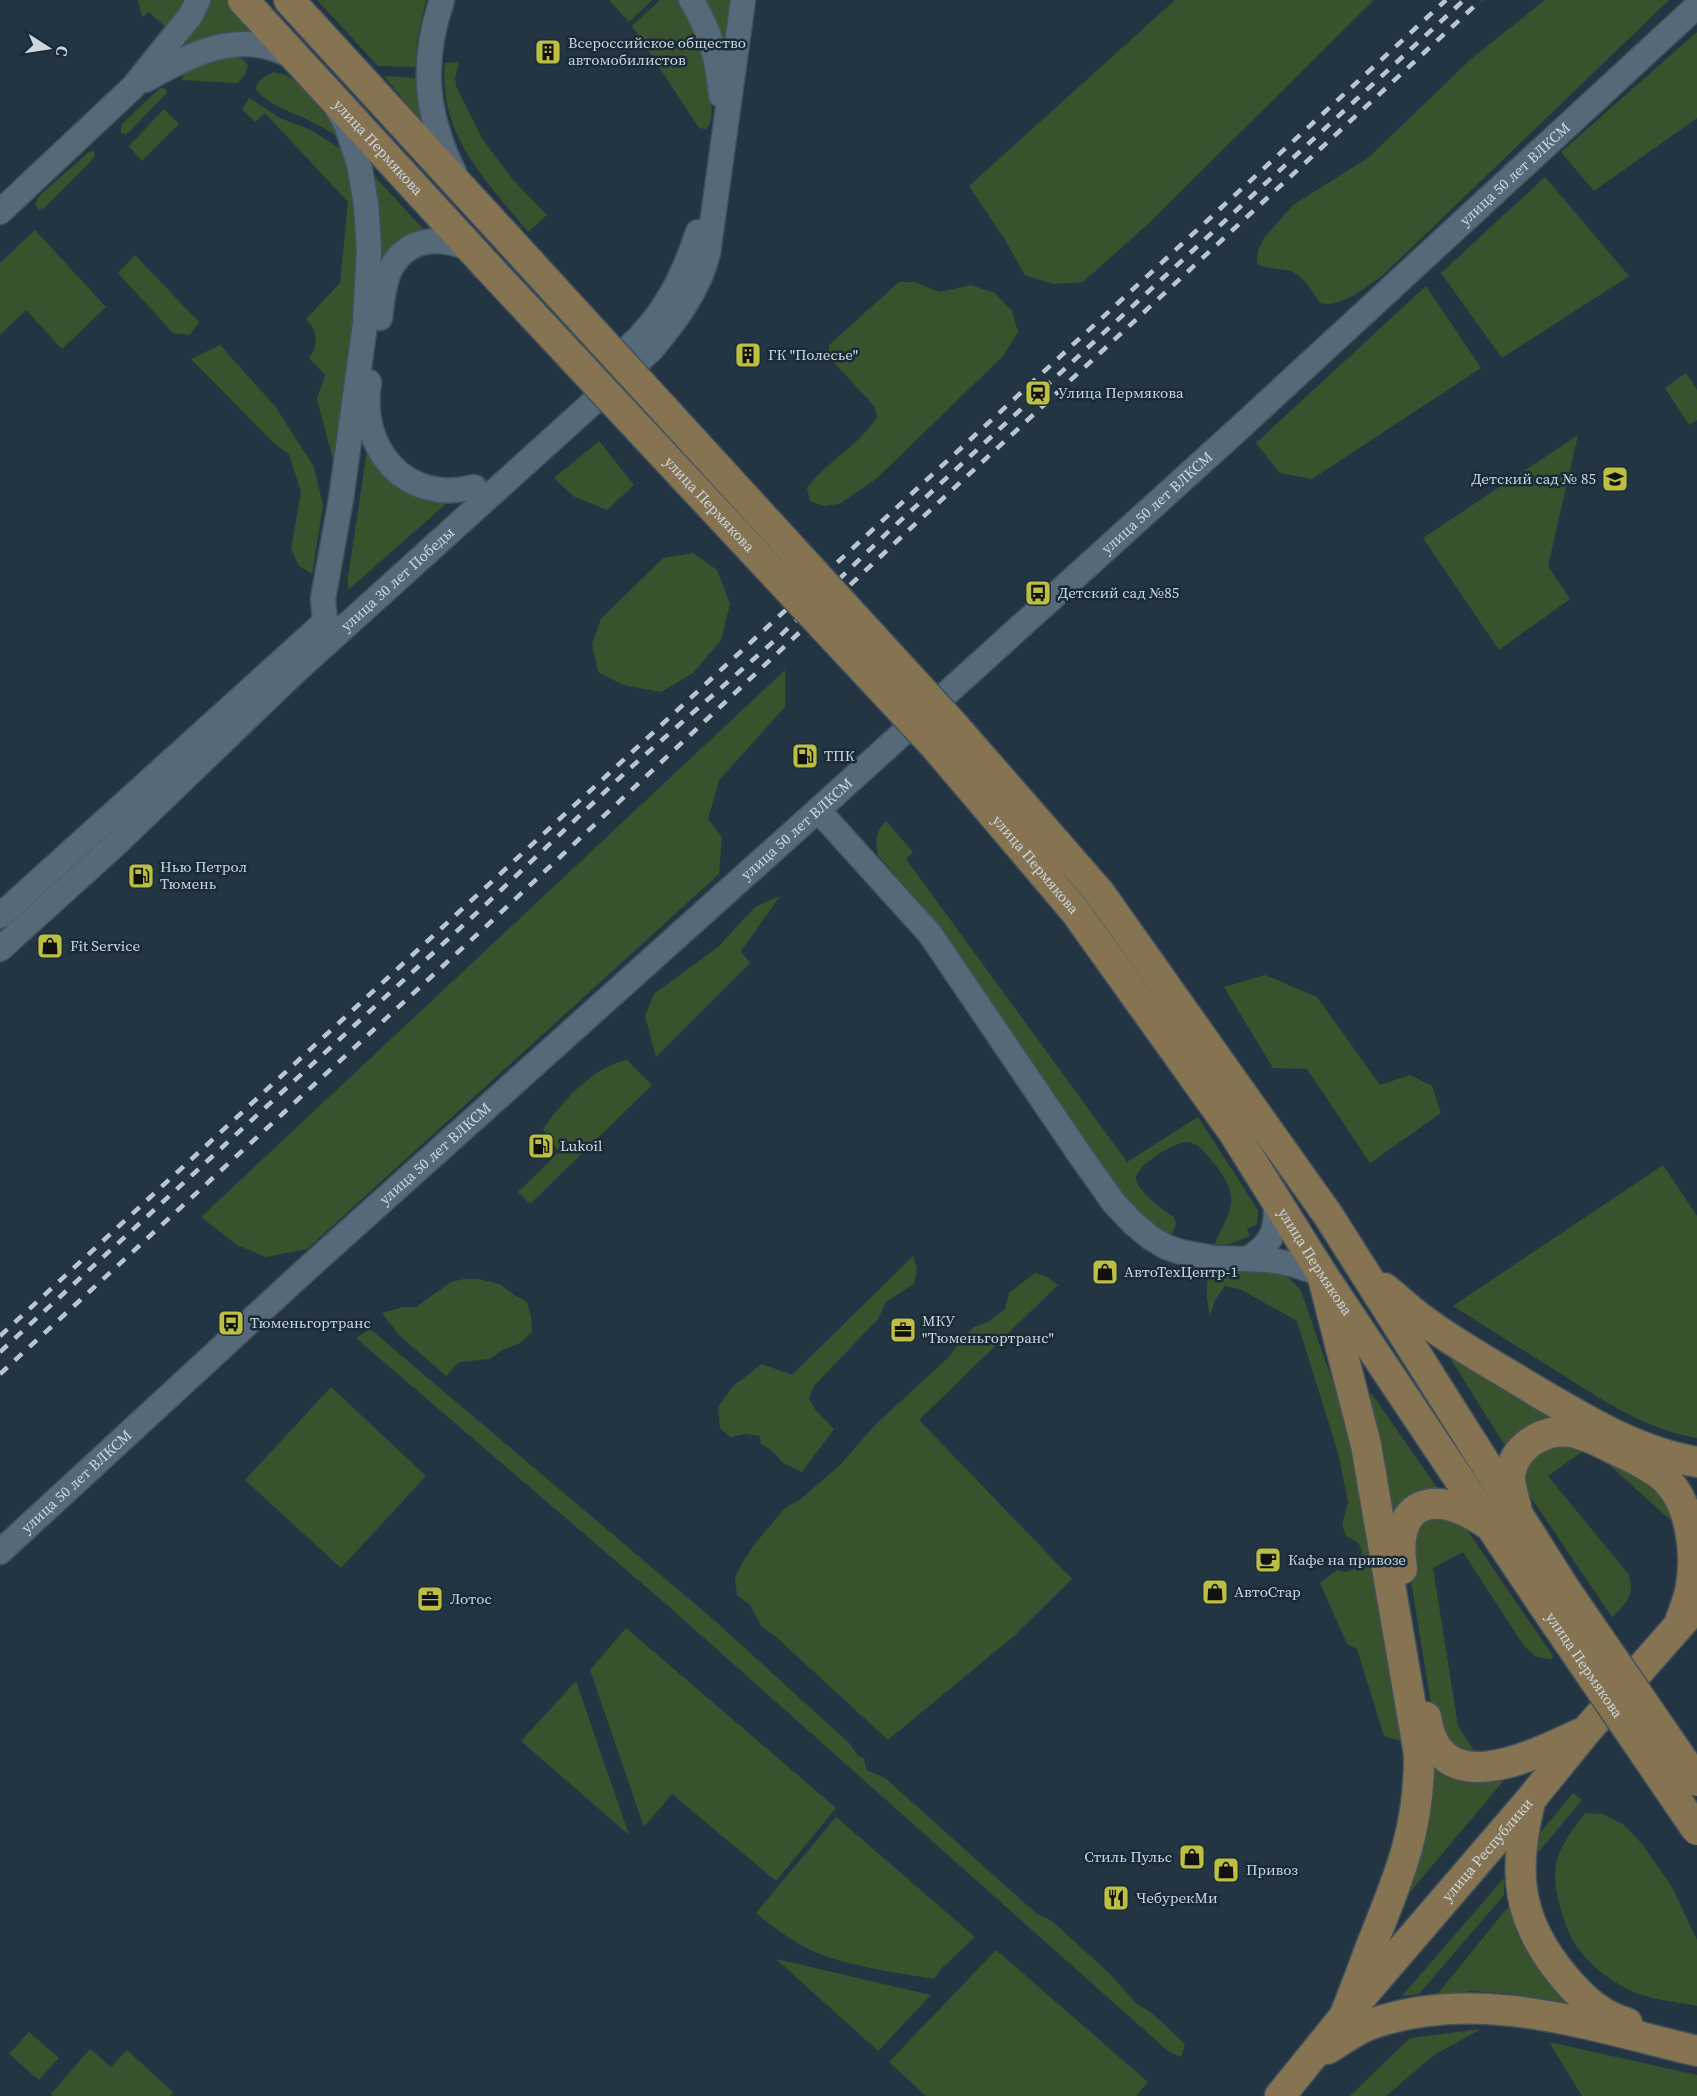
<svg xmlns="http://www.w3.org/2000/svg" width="1697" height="2096" viewBox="0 0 1697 2096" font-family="'Source Serif 4',serif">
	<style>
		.green { fill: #38522e }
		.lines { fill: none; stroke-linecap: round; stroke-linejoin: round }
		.minor-casing { stroke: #41515c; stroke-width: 27 }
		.major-casing { stroke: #41515c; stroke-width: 33 }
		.minor { stroke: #556978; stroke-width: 24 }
		.major { stroke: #867352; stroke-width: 30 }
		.rail { stroke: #bac6cf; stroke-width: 4.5; stroke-dasharray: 10 10; stroke-linecap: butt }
		.major-bridge-casing { stroke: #41515c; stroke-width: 33; stroke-linecap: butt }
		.major-bridge { stroke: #867352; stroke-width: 30 }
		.labels { text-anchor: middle; stroke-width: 5; stroke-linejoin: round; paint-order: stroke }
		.poi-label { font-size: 15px; fill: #cbd6df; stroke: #1a2b38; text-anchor: start }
		.street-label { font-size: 15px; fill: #cbd6df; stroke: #1a2b38 }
	</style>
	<rect width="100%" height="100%" fill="#233543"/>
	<g class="green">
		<path d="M138 0H191L168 29 149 12 142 17Z"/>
		<path d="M208 0H227L257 34 178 51 177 47Z"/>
		<path d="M317 0H426L417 41 416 67 378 66Z"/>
		<path d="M609 0H652L629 22Z"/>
		<path d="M660 0H678C687 14 697 31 702 46 706 62 719 119 706 129L699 128 632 26Z"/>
		<path d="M705 0H734L727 51 718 25Z"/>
		<path d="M1175 0H1374L1148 224 1083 282 1053 284 1025 275 1005 240 969 186Z"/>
		<path d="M1545 0H1669L1382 276C1365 287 1341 309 1320 303 1311 290 1303 273 1286 270 1275 268 1268 269 1257 264L1258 250 1265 237 1293 205 1368 158 1471 59Z"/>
		<path d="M1697 32V118L1594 191 1561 152Z"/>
		<path d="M239 58 243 59 248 66 244 76 237 83 182 80 184 72C201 62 219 57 239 58Z"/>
		<path d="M459 62 455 78 456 86 483 140 514 181 547 215 528 232C486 180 438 135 445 63Z"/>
		<path d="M274 72C305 76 324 115 340 138 328 130 315 123 302 117 284 109 270 105 256 90 256 80 266 76 274 72Z"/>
		<path d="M384 76 417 78 429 132Z"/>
		<path d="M160 88 166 89 167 93 129 132 125 134 121 133V125Z"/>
		<path d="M249 98 280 118 311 130 342 150 351 168 363 275 334 463 317 399 325 375 309 358C319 344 318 331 306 319L340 283 348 202 265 113 255 122 242 109Z"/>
		<path d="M164 109 179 124 142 161 129 146Z"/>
		<path d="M94 151 95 155 92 160 45 207 39 210 35 204 40 195 89 152Z"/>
		<path d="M366 167 424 230C399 235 388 249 378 271Z"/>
		<path d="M1545 177 1629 276 1502 358 1441 273Z"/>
		<path d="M35 230 106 307 62 349 26 310 0 335V263Z"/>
		<path d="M135 255 199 322 190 335 173 333 118 273Z"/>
		<path d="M899 282H915L939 292 971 285 995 293 1012 311 1018 332 1003 356 876 479 839 504 824 506 810 501 807 488C827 461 859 446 877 417L875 407 829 357V345Z"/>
		<path d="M1426 286 1481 368 1312 479 1280 473 1256 443Z"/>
		<path d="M220 345 275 406 314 467 323 505 312 574 299 566 291 549 301 492 289 454 275 444 191 359Z"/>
		<path d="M1686 373 1697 390V420L1689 425 1665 388Z"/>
		<path d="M1578 435 1548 566 1570 599 1499 650 1423 538Z"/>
		<path d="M599 441 634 485 607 510 573 496 554 478Z"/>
		<path d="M367 451C384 484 411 501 448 502L348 590V578Z"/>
		<path d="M693 553 717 570 730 604 721 640 693 673 661 692 623 685 598 672 592 644 601 619 663 558Z"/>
		<path d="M785 670V707L719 780 708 819 722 837 719 874 307 1249 266 1257 237 1245 201 1217Z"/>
		<path d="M886 821 913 852 906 859 1127 1162 1198 1117 1258 1210 1257 1224 1247 1229 1250 1236 1230 1244 1214 1245C1232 1207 1242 1198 1213 1162 1206 1154 1201 1145 1189 1142 1177 1140 1134 1166 1136 1179 1138 1192 1164 1211 1174 1217L1176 1224 1171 1236 1142 1215 1124 1196 939 926 878 855C875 840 875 833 886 821Z"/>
		<path d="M780 896 741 951 750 963 656 1057 645 1016 654 994 718 947 755 907Z"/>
		<path d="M1265 975 1317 997 1380 1085 1410 1075 1432 1086 1441 1113 1370 1163 1307 1069 1273 1068 1224 987Z"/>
		<path d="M627 1060 652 1085 530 1204 518 1192 559 1152 543 1129C563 1101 592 1067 627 1060Z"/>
		<path d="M1663 1165 1697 1216V1438C1646 1430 1601 1399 1558 1372 1523 1350 1488 1328 1453 1306Z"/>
		<path d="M913 1256 917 1268 914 1284 886 1302 878 1319 814 1386 809 1398 816 1411 834 1429 802 1472 783 1463 771 1450 761 1444 760 1436 745 1434 730 1437 720 1428 718 1407 732 1387 762 1364 792 1375Z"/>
		<path d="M1232 1265 1286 1274 1301 1291 1339 1400 1352 1452 1401 1729 1400 1741 1384 1736 1357 1649 1347 1644 1320 1583 1337 1570 1346 1572 1357 1568C1365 1551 1363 1543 1346 1536L1342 1525 1348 1502 1338 1453 1297 1321 1240 1289 1225 1286 1215 1300 1210 1316C1207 1299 1203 1282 1213 1267Z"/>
		<path d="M1035 1273 1047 1277 1058 1285 919 1420 1072 1579 1015 1635 888 1740 775 1636 761 1626 750 1605 737 1595 735 1578 741 1565 753 1546 785 1508 801 1499 841 1464 876 1424 950 1356 961 1339 974 1327 988 1322 1005 1309 1009 1293Z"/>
		<path d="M464 1279H478L500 1284 511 1293 527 1302 531 1316 532 1332 520 1343 502 1350 490 1359 459 1362 446 1376 399 1335 382 1313 403 1307H416L451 1282Z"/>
		<path d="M370 1329 714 1620 850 1744 858 1756 864 1758 866 1770 885 1778 1037 1914 1052 1921 1108 1972 1137 2004 1152 2013 1185 2044 1181 2057 1168 2051 666 1604 356 1338Z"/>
		<path d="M1438 1339 1566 1419 1509 1452Z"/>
		<path d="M331 1387 426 1476 341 1568 245 1480Z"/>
		<path d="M1372 1394 1440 1492 1393 1516 1368 1395Z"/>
		<path d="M1578 1443 1654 1487 1667 1503 1676 1525 1607 1463 1586 1449 1548 1476 1629 1575C1635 1595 1626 1604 1612 1617L1519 1480 1536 1448Z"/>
		<path d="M1434 1513 1465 1527 1553 1656 1552 1659 1536 1657 1524 1646 1463 1552 1433 1568 1458 1726 1476 1754 1461 1752 1434 1723 1406 1550 1415 1519Z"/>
		<path d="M626 1628 836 1808 776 1881 672 1794 644 1827 590 1670Z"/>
		<path d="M576 1681 629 1835 521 1741Z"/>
		<path d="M1432 1765C1461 1791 1476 1782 1510 1773L1400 1904Z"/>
		<path d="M1573 1793 1582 1800 1536 1855V1838Z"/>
		<path d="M1585 1813 1603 1814 1624 1825 1643 1845 1672 1887 1697 1940V2006C1677 2002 1653 2000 1634 1992 1615 1984 1593 1968 1580 1951 1565 1933 1550 1883 1557 1860 1562 1842 1574 1828 1585 1813Z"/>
		<path d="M836 1817 975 1937 941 1969 934 1979C895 1972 851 1967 815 1952 793 1942 774 1928 756 1913Z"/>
		<path d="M1504 1878V1895L1419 1994 1402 1996Z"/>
		<path d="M1512 1902 1520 1941 1540 1967 1585 2013 1513 1994 1471 1991 1436 1996Z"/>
		<path d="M996 1950 1148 2082 1136 2096H926L889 2062Z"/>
		<path d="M776 1959 931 1995 878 2051Z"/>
		<path d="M1481 2029 1434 2055 1386 2096H1350L1410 2038Z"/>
		<path d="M29 2032 59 2058 39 2080 9 2054Z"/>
		<path d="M1549 2042 1697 2075V2096H1582Z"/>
		<path d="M90 2049 111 2067 127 2050 173 2092 170 2096H53L51 2094Z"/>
	</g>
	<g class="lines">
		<defs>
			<g id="minor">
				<path d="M442 0C421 61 425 114 454 172"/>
				<path d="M691 0C710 30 718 60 721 95"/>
				<path d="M145 80C192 53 243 27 294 58"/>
				<path d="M0 212 133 87 191 15 198 0"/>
				<path d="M380 318C382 303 383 286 389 272 406 236 442 235 473 251"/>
				<path d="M627 349C663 317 683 278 698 232"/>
				<path d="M369 382C358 448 405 505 474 487"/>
				<path d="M336 632 325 621 323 599 341 499 365 324 369 249 366 204 359 164 346 124 338 110"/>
				<path d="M818 810 930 934 1080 1155 1114 1203 1133 1223 1151 1238 1166 1247 1181 1252 1213 1258 1269 1260 1292 1264 1322 1274"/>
				<path d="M0 916 325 622"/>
				<path id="s1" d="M0 949 116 844 296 671 652 349C676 320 699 290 708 253L743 0"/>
				<path d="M1249 1258C1274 1243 1277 1228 1276 1200"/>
				<path id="s2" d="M0 1552 309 1267 818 810 1233 434 1697 6"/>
			</g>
			<g id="major">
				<path id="s3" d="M243 0 487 266"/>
				<path d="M289 0 511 242"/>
				<path d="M1259 1118 1328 1215 1565 1589"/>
				<path id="s4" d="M1234 1133 1322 1274 1542 1603"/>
				<path d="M1322 1274 1366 1445 1419 1754C1420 1829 1399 1877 1372 1944 1363 1968 1354 1993 1344 2017"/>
				<path d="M1384 1288C1396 1297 1407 1308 1419 1317 1454 1344 1494 1365 1531 1388 1583 1419 1637 1452 1697 1462"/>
				<path d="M1516 1506C1513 1495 1508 1481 1511 1470 1518 1442 1549 1427 1576 1433 1589 1436 1602 1443 1614 1449 1631 1457 1647 1464 1662 1476 1691 1500 1697 1552 1691 1587 1689 1599 1684 1610 1680 1622"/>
				<path d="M1402 1569C1391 1501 1434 1487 1486 1523"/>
				<path d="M1426 1717C1439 1803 1530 1757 1579 1734"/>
				<path d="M1530 1802C1512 1873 1517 1921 1565 1978 1582 1998 1601 2016 1627 2023"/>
				<path d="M1327 2049C1341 2041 1356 2029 1371 2024 1478 1986 1591 2026 1697 2051"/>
				<path id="s5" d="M1280 2096 1344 2017 1531 1799 1587 1730 1697 1605"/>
			</g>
		</defs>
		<use href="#minor" class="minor-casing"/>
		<use href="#major" class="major-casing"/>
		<use href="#minor" class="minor"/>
		<use href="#major" class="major"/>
		<g class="rail">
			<path d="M0 1336 1446 0"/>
			<path d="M0 1352 483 907 628 770 782 634 887 533 1464 0"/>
			<path d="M0 1374 495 918 897 541 1481 0"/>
		</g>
		<defs>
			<g id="major-bridge">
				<path d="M511 242 956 728 1099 892 1259 1118"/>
				<path id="s6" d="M487 266 935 746 1075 911 1234 1133"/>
				<path d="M1565 1589 1697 1781"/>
				<path id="s7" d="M1542 1603 1697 1830"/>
			</g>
		</defs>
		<use href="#major-bridge" class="major-bridge-casing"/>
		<use href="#major-bridge" class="major-bridge"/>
	</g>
	<defs>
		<symbol id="building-square" viewBox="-11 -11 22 22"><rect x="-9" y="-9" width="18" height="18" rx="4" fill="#bdbf43" stroke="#1a2b38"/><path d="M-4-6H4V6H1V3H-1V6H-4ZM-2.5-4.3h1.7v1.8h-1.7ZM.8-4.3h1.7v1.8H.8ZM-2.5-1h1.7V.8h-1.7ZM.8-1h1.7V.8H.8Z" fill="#111"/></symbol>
		<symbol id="station-square" viewBox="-11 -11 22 22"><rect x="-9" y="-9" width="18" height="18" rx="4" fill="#bdbf43" stroke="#1a2b38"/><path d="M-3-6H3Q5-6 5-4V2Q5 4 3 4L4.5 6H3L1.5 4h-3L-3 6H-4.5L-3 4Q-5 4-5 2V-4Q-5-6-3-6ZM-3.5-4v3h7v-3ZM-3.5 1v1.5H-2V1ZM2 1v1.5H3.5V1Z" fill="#111"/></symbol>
		<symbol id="school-square" viewBox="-11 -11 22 22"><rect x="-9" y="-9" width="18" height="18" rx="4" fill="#bdbf43" stroke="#1a2b38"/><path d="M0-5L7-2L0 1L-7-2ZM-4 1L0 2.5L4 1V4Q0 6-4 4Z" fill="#111"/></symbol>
		<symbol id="bus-square" viewBox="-11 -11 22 22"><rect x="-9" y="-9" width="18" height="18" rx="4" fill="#bdbf43" stroke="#1a2b38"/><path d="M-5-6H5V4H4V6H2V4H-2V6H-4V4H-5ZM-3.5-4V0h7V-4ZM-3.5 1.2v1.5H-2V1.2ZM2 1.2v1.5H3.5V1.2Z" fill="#111"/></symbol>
		<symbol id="fuel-square" viewBox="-11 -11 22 22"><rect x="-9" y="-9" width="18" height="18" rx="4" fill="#bdbf43" stroke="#1a2b38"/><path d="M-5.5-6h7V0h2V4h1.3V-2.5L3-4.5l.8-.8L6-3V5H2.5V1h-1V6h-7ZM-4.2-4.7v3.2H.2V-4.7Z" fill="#111"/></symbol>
		<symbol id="shop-square" viewBox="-11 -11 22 22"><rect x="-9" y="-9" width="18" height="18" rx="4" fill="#bdbf43" stroke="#1a2b38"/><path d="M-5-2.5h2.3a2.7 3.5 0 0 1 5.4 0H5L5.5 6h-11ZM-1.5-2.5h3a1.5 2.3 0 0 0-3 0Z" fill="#111"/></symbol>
		<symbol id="office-square" viewBox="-11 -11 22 22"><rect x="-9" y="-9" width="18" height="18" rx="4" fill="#bdbf43" stroke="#1a2b38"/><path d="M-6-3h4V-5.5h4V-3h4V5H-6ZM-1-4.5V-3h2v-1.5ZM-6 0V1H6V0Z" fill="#111"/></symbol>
		<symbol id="cafe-square" viewBox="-11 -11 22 22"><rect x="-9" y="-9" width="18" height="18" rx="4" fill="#bdbf43" stroke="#1a2b38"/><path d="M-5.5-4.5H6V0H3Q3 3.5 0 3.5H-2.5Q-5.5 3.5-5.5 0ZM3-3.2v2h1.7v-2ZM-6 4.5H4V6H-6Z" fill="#111"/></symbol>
		<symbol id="restaurant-square" viewBox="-11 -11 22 22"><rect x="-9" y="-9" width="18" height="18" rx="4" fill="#bdbf43" stroke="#1a2b38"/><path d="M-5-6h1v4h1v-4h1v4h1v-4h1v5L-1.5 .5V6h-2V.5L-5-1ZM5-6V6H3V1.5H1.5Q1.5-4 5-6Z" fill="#111"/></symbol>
	</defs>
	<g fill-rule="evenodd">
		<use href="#building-square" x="533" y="37" width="30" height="30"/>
		<use href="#building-square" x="733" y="340" width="30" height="30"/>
		<use href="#station-square" x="1023" y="378" width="30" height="30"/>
		<use href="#school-square" x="1600" y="464" width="30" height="30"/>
		<use href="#bus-square" x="1023" y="578" width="30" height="30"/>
		<use href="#fuel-square" x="790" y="741" width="30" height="30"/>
		<use href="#fuel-square" x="126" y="861" width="30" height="30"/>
		<use href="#shop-square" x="35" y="931" width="30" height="30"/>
		<use href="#fuel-square" x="526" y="1131" width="30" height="30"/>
		<use href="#shop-square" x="1090" y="1257" width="30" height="30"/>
		<use href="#bus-square" x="216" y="1308" width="30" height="30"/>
		<use href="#office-square" x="888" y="1315" width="30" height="30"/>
		<use href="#cafe-square" x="1253" y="1545" width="30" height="30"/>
		<use href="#shop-square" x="1200" y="1577" width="30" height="30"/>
		<use href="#office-square" x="415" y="1584" width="30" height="30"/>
		<use href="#shop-square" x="1177" y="1842" width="30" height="30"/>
		<use href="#shop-square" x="1211" y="1855" width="30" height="30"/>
		<use href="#restaurant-square" x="1101" y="1883" width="30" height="30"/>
	</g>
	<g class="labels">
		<g class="poi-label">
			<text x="568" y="48">Всероссийское общество<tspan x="568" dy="17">автомобилистов</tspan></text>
			<text x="768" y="360">ГК "Полесье"</text>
			<text x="1058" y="398">Улица Пермякова</text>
			<text x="1596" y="484" text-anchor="end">Детский сад № 85</text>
			<text x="1058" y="598">Детский сад №85</text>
			<text x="824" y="761">ТПК</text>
			<text x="160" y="872">Нью Петрол<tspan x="160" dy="17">Тюмень</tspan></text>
			<text x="70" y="951">Fit Service</text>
			<text x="560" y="1151">Lukoil</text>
			<text x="1124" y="1277">АвтоТехЦентр-1</text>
			<text x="922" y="1326">МКУ<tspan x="922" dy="17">"Тюменьгортранс"</tspan></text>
			<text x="250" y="1328">Тюменьгортранс</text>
			<text x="1288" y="1565">Кафе на привозе</text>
			<text x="1234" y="1597">АвтоСтар</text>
			<text x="450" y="1604">Лотос</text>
			<text x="1172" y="1862" text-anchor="end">Стиль Пульс</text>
			<text x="1246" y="1875">Привоз</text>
			<text x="1136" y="1903">ЧебурекМи</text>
		</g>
		<g class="street-label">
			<text dy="5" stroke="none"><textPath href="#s3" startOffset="200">улица Пермякова</textPath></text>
			<text dy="5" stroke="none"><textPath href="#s2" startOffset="2048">улица 50 лет ВЛКСМ</textPath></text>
			<text dy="5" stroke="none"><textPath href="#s2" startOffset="1562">улица 50 лет ВЛКСМ</textPath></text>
			<text dy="5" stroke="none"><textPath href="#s6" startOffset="326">улица Пермякова</textPath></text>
			<text dy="5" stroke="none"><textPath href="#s1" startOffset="543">улица 30 лет Победы</textPath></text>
			<text dy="5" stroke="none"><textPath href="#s2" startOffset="1076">улица 50 лет ВЛКСМ</textPath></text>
			<text dy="5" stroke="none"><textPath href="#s6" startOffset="812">улица Пермякова</textPath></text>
			<text dy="5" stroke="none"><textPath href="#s2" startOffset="590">улица 50 лет ВЛКСМ</textPath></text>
			<text dy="5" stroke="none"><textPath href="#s4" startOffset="152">улица Пермякова</textPath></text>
			<text dy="5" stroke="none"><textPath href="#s2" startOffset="104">улица 50 лет ВЛКСМ</textPath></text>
			<text dy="5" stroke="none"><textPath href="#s7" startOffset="75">улица Пермякова</textPath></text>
			<text dy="5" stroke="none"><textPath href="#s5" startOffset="322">улица Республики</textPath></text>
		</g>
	</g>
	<g transform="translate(48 48) rotate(102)" stroke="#1a2b38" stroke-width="4.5" paint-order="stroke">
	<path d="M0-4.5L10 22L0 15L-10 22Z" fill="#cbd6df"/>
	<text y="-9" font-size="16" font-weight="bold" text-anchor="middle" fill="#cbd6df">С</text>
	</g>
</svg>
